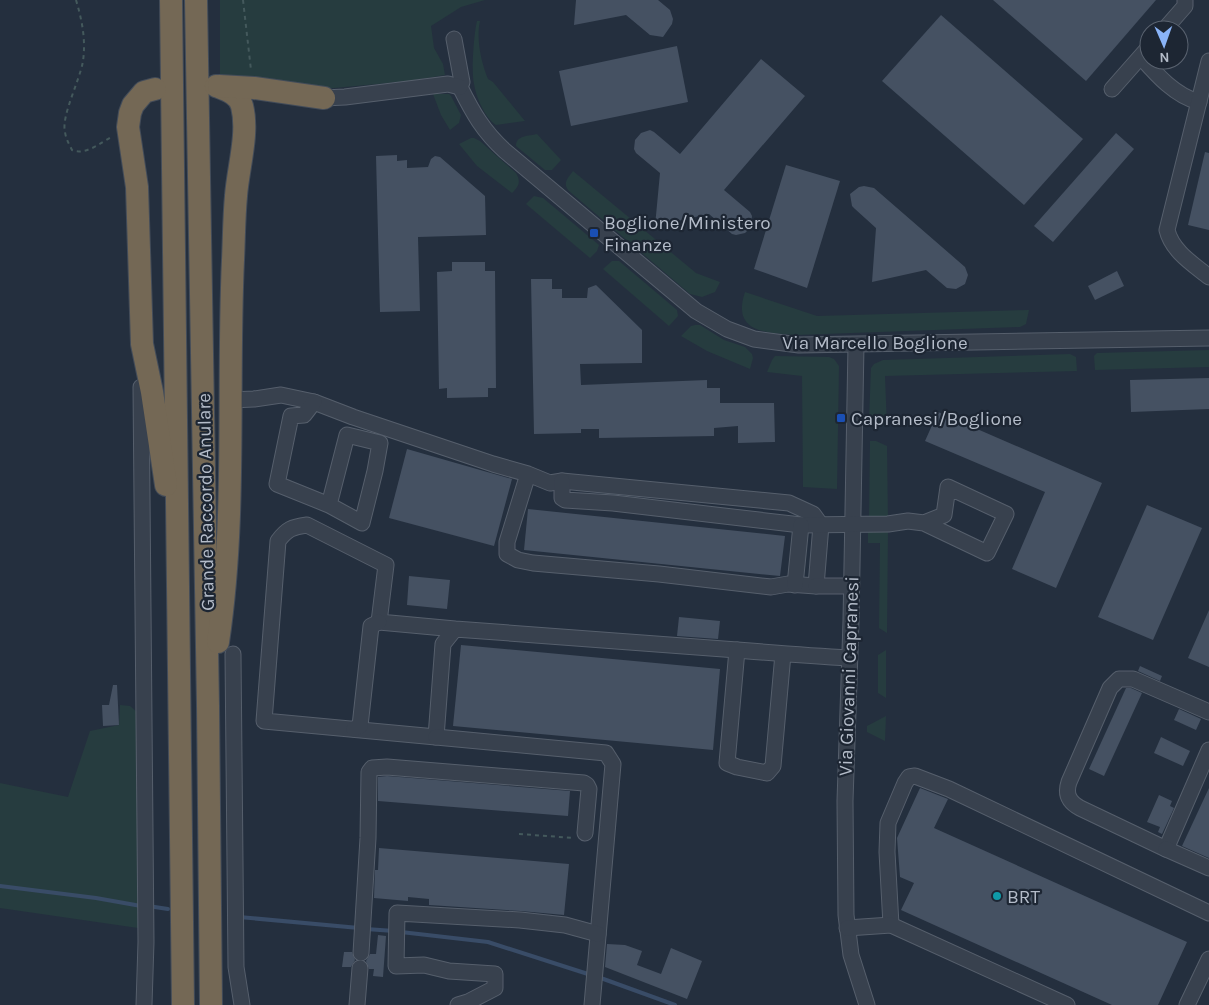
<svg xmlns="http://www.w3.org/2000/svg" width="1209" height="1005" viewBox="0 0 1209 1005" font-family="Karla,sans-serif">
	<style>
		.green { fill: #263c3f }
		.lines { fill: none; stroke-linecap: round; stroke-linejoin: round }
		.stream { stroke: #394c67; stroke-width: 4 }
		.building { fill: #455162 }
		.minor-casing { stroke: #565f6c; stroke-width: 17 }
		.highway-casing { stroke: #434c59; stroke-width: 24 }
		.path { stroke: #44595c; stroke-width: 2; stroke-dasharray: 4 4; stroke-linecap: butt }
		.minor { stroke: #38414e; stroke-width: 15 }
		.highway { stroke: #746855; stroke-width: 22 }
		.transit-dot { fill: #1a4fb4; stroke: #1d2633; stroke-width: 2 }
		.culture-dot { fill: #0f9aa8; stroke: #1d2633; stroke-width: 2 }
		.labels { text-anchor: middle; stroke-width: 4.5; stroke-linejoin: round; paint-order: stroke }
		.poi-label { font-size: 19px; fill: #b4bcc9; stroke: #1d2633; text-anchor: start }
		.street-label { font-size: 19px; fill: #b4bcc9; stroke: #1d2633 }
	</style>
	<rect width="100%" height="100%" fill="#242f3e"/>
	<g class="green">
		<path d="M220 0H485L461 7 431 26 434 48 443 64 445 75 409 81 324 89 220 76Z"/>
		<path d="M477 21H480C476 39 481 62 488 79L493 82 525 121 496 125C485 118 476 97 474 84 471 72 474 33 477 21Z"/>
		<path d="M433 94H449L451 96 461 115 459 123 450 130 441 115Z"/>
		<path d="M537 134 561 160 552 170H545L516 146C516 135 529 136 537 134Z"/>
		<path d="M471 138H474L480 141 516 173C521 182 519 186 512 193L477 166 459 144Z"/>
		<path d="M573 171 696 273 720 282 715 292 702 297 690 294 569 191C562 183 568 178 573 171Z"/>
		<path d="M534 196 543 198 599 245 597 251 590 258 526 204Z"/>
		<path d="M612 261H619L677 310 678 316 669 326 603 269Z"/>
		<path d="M745 292 817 316 1029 310 1026 324 1020 327 796 335C768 333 731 333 745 292Z"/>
		<path d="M695 325H700L724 340 745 347 752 354 753 358 750 369 707 351 681 336 691 326Z"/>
		<path d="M1209 350V367L1095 370 1094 356 1097 353Z"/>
		<path d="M1070 354 1076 357 1077 371 885 376 887 427 869 420 871 368 874 364 883 360Z"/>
		<path d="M775 356 829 357 834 359 839 366 837 489 803 487 802 376 767 372 772 360Z"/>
		<path d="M870 441H876L887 446 888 520 869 517Z"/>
		<path d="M888 530 887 633 879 628 880 543H868V531Z"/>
		<path d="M886 650V698L878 693V655Z"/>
		<path d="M120 705 130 706 137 712 138 928 0 908V783L68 797 90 731 119 725Z"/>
		<path d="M886 716 885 741 867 732V726Z"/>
	</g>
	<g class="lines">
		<g class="stream">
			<path d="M0 886 96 898 141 906"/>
			<path d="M148 906 168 909"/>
			<path d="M239 917 359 928"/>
			<path d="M366 929 394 931"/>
			<path d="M401 932 488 942 591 975"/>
			<path d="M598 977 675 1005"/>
		</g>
	</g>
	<g class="building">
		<path d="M576 0H658L670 10 673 19 672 24 663 37 650 35 626 15 574 25Z"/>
		<path d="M993 0H1156L1086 81Z"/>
		<path d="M941 15 1083 139 1024 205 882 81Z"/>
		<path d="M677 46 688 102 571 126 559 71Z"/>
		<path d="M761 59 805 96 724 190 750 212 752 216 751 227 745 233 736 235 732 234 709 214 655 226 660 173 636 153 634 149 635 140 641 133 650 130 654 132 680 154Z"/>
		<path d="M1116 133 1134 149 1053 242 1034 226Z"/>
		<path d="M1205 152 1209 153V230L1188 225Z"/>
		<path d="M397 155V161L407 160V168L428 167 431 159 435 156 440 157 485 196 486 235 418 237 420 311 380 312 376 156Z"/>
		<path d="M786 165 840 181 807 288 754 269Z"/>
		<path d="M864 186 874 188 965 267 968 275 965 284 956 289 947 288 926 270 872 282 876 228 855 209 852 206 850 194 859 187Z"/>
		<path d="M452 262H485V271H495L496 388H488V397L447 398V388L439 389 437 272 452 271Z"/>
		<path d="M1117 271 1124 286 1095 300 1088 286Z"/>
		<path d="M531 279H552V289H562V298H587L588 288 596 285 642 330V363L580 364 581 385 707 380V388H720V403H774L775 442 738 443V426L714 428V436L599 438V429H581V433L534 434Z"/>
		<path d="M1209 378V409L1131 412 1130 380Z"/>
		<path d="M938 412 1102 483 1056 588 1012 569 1045 492 925 441Z"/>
		<path d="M407 449 512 479 494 546 389 518Z"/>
		<path d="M1147 505 1202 528 1153 640 1098 617Z"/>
		<path d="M528 509 785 536 780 576 524 550Z"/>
		<path d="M409 576 450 580 447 609 407 605Z"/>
		<path d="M1209 610V667L1188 658Z"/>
		<path d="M679 617 720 621 718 639 677 636Z"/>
		<path d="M461 645 720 669 713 750 453 726Z"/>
		<path d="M1140 666 1162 676 1160 681 1138 671Z"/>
		<path d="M113 685H117L119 725 103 726 102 705H109Z"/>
		<path d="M1126 688H1131L1142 693 1104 776 1089 769Z"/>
		<path d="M1179 709 1201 719 1196 730 1174 720Z"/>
		<path d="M1161 737 1190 751 1183 766 1154 753Z"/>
		<path d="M387 776 570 791 568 816 378 801V777Z"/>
		<path d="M920 788 948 799 934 828 1187 942 1158 1005H1112L901 910 914 883 900 877 897 838Z"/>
		<path d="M1209 788V858L1182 846Z"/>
		<path d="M1159 795 1172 801 1170 806 1174 808 1162 834 1158 832 1160 827 1147 822Z"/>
		<path d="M379 848 569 864 564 915 521 911 429 905V899L408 897V901L374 898 375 870H378Z"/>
		<path d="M378 935 386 936 383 977 373 976 374 969H369L366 961 370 954H376Z"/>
		<path d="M607 944 625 945 642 951 637 965 661 974 671 948 702 961 687 999 605 967Z"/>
		<path d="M344 952H352L355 960 351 967H342Z"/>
	</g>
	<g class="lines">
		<defs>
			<g id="minor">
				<path d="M1164 30 1185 6V0"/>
				<path d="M454 39 462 82 460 87C473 113 483 131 505 151L696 311 727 329 754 339 799 345 1209 338"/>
				<path d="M1141 57C1156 74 1175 96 1199 102"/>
				<path d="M1209 61 1167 230C1172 251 1193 264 1209 277"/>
				<path d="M1112 89 1149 47"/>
				<path d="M324 98 345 97 448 84 460 87"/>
				<path d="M856 345 851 621 845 801 846 915 851 955 867 1005"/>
				<path d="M141 387 146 942 144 1005"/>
				<path d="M231 400 254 399 281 395 314 402 353 417 493 464 528 474 550 483 562 481 789 503 813 514 821 525 816 586 788 584 771 587 659 574 533 563 518 560 507 554V542L528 474"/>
				<path d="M314 402 304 415 291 416 277 484 329 505 362 523 375 471 380 443 347 435 329 505"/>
				<path d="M562 481V498L565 500 613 503 801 525 888 524 908 521 924 523 987 553 1006 514 948 487 944 515 924 523"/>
				<path d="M795 585 801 525"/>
				<path d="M816 586H852"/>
				<path d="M455 629 379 622 386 565 307 525C292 527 287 529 278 541L264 721 436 737 443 644 455 629 737 650"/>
				<path d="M233 654 236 967 242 1005"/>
				<path d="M783 654 773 766 767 773 737 767 727 763 737 650C774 653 812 656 849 658"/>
				<path d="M1209 712 1133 679H1119L1110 688 1069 782C1065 794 1069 802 1080 808L1166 849 1209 750"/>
				<path d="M354 729 360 726 371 626 379 622"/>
				<path d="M436 737 606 753 613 764 592 1005"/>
				<path d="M1166 849 1209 868"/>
				<path d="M891 925 887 852 888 823 905 783 909 777 915 776 949 789 1209 913"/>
				<path d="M847 928 891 925 1067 1005"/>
				<path d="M361 953 368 838 369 772 372 768 387 767 584 783 587 785 589 789 585 833"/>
				<path d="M357 1005 360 968"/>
				<path d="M458 1005 468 1002 495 988V974L449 971 424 965 396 966 397 913 520 920 565 925 598 934"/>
				<path d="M1187 1005 1209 959"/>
			</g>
			<g id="highway">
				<path d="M171 0 183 1005"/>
				<path d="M196 0 208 706 211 1005"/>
				<path d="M216 86C226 90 239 94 242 106 249 133 238 168 236 196 234 217 234 239 233 260 227 388 237 515 218 642"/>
				<path d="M219 86 254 88 324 98"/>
				<path d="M155 89 144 92 133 105 130 113 128 127 137 187 142 344 152 392 166 485"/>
			</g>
		</defs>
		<use href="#minor" class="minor-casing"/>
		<use href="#highway" class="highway-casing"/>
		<g class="path">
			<path d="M76 0C82 20 86 40 83 61 80 80 61 116 65 132 66 139 69 144 72 150 85 156 102 142 113 136"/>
			<path d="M243 0 251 70"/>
			<path d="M519 834 574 838"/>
		</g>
		<use href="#minor" class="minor"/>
		<use href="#highway" class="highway"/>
	</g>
	<g class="transit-dot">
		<rect x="589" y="228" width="10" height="10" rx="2.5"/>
		<rect x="836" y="413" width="10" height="10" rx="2.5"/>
	</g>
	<circle class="culture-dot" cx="997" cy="896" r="5"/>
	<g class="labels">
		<g class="poi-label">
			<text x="604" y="229">Boglione/Ministero<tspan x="604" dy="22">Finanze</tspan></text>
			<text x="851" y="425">Capranesi/Boglione</text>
			<text x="1007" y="903">BRT</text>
		</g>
		<g class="street-label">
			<text x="875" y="349">Via Marcello Boglione</text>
			<text transform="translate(205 502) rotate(-91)" y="7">Grande Raccordo Anulare</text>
			<text transform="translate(848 676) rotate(-88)" y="7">Via Giovanni Capranesi</text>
		</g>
	</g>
	<g transform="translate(1164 45) rotate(178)"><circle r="24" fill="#1d2633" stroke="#59626f"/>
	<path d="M0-4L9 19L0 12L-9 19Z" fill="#8ab4f8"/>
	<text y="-8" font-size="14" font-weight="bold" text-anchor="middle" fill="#b4bcc9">N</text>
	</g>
</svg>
